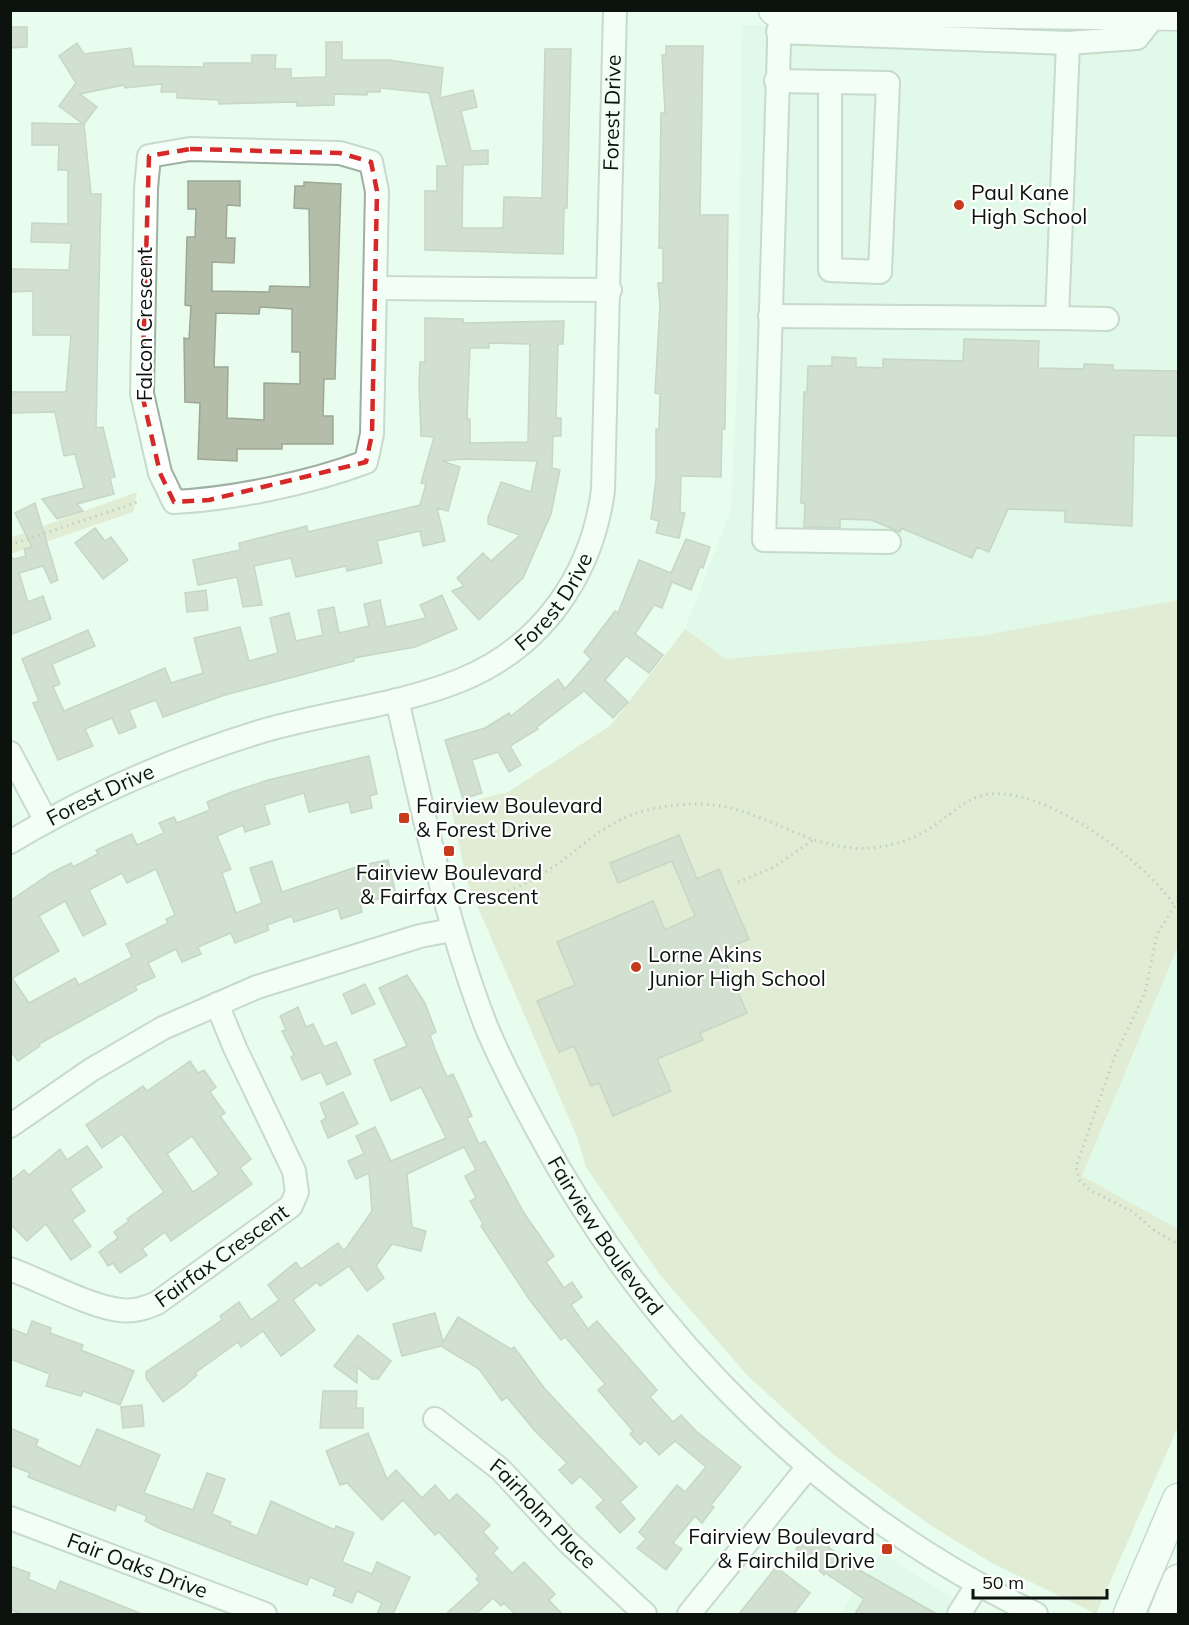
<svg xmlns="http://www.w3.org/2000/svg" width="1189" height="1625" viewBox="0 0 1189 1625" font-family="Mulish,sans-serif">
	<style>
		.built { fill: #d8f3df }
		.green { fill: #d8d7b3 }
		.building { fill: #b3bda9; stroke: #9da794; stroke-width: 1.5; fill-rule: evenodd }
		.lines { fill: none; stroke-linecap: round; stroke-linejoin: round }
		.minor-casing { stroke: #9db0a2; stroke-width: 26 }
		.major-casing { stroke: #9db0a2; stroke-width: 33 }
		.path { stroke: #8a998e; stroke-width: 3; stroke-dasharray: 1.5 4.5; stroke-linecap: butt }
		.minor { stroke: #fff; stroke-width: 22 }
		.major { stroke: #fff; stroke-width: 30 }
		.marked { fill: none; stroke: #d62828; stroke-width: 4.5; stroke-dasharray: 12 8; stroke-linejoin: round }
		.poi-dot { fill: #c53b1c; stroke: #fff; stroke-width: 2 }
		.labels { text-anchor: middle; stroke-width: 4.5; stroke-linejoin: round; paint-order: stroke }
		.street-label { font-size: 21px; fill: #0c130e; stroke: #fff }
		.poi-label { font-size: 21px; fill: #0c130e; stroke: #fff; text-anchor: start }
	</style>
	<rect width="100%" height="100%" fill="#e9fdee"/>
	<g class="built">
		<path d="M742 25 1178 30V600L979 636 726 659 685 629 731 510 738 359Z"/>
		<path d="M1178 946V1229L1082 1176Z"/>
		<path d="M881 1553 933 1586 983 1614H840Z"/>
	</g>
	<g class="green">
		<path d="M137 492 133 512 11 554 10 538Z"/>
		<path d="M1178 600V946L1082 1176 1178 1229V1427L1096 1614 992 1563 930 1525 834 1455 747 1375 660 1275 586 1167 577 1137 467 882 451 806 508 792 611 725 685 629 726 659 979 636Z"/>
	</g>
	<g class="building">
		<path d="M10 27H27V47L10 48Z"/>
		<path d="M326 42H342V60H389L443 68 440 98 473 90 477 107 461 111 471 151 488 150V164L463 165 462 228H503L504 197 542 198 545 49H571L567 208H564L563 254 425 250V191H437V166H447L429 93 380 88V92H367V95L334 94V105L297 106V102L219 104V100L177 98V92H161L162 84 125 88 124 85 80 94 97 107 84 124 91 194H101L96 428 103 427 115 477 110 478 114 494 77 504 83 511 57 519 42 499 84 488 75 454 64 456 55 412 10 413V392H66L71 335H33V291L10 292V269L69 270 71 243 31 242 32 223 68 224V170H58L59 145H32V123L83 124 59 106 76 83 59 56 77 43 84 54 131 48 134 66 204 67V63H252V55H276L275 69H291V78L326 77Z"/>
		<path d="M666 46H703L700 215H728L725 429H722L721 477 681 476 680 512 685 513 679 538 656 533 659 521 651 519 656 479V429H659L660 394 655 393 660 305 658 283H663V248H659L661 113H665L662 55H666Z"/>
		<path d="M188 181H240V206L227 205 226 238H235L234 263 212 262V291L269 292 270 286 310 287 309 209 294 208 295 186H304V182L341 184 335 379H324L323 416H333V444H282V449H237V461L198 459 200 403 185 402 184 338 189 339 191 306 185 305 187 237H195L196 209H188ZM260 307 292 309V352H300V384L264 383V420L227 418 228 367H214L216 313 259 314Z"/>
		<path d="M425 318 463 319V323L564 321 563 344H558L556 418H561V436H553L552 468 560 470 551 514 523 578 479 620 452 591 464 586 457 578 483 553 491 561 520 535 488 524V518L501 482 531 492 537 461 463 459 442 461 460 467 448 511 437 508 445 541 423 546 420 531 377 541 382 563 347 571 346 566 296 577 291 558 254 566 262 605 243 607 237 577 198 585 193 560 240 550 239 543 307 526 308 532 420 505 426 484 421 483 434 437 421 436 419 384 420 362H425ZM489 343 530 344 528 442 470 443V419H467L470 348H489Z"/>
		<path d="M964 339 1039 341 1038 368 1084 369V364L1113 365V370L1179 371V436L1134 435 1132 526 1065 522V511L1008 509 989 552 977 547 972 558 901 528 900 532 871 520 840 519V528L804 527 805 504 801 503 804 392H807L808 366H832V357L856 358V367L883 368V359L963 361Z"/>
		<path d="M35 503 58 580 51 583 43 566 19 573 28 602 43 596 51 619 10 635V557L15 559 26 556 24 549 32 547 15 513Z"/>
		<path d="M95 528 105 541 111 537 128 560 103 579 75 543Z"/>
		<path d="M686 539 710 547 703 568 700 567 691 590 672 582 662 608 654 605 635 634 663 655 649 673 626 656 605 680 628 702 613 718 584 691 537 727 538 729 510 746 521 765 509 772 498 752 472 760 482 793 463 799 445 740 485 728 509 713 511 716 558 679 565 689 591 659 584 652 615 611 618 613 639 560 671 573Z"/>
		<path d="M206 590 208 610 187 612 185 593Z"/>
		<path d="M442 595 457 629 415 647 354 658V661L225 695 163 717 156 700 129 710 136 727 119 734 112 718 85 729 93 746 58 760 33 703 39 701 22 659 88 630 95 646 52 664 60 684 53 687 64 711 165 668 171 683 203 673 194 638 240 627 249 661 278 653 270 618 289 613 296 641 323 635 318 610 334 607 339 633 369 626 364 604 380 600 386 627 426 618 420 605Z"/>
		<path d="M369 756 377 794 370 796 372 808 351 813 349 802 309 812 304 793 264 805 270 824 245 832 243 825 217 836 231 869 222 873 236 913 262 903 250 868 272 861 282 892 362 865 388 860 396 895 360 903 362 912 341 919 338 908 294 922 292 916 267 925 269 930 235 943 231 933 198 947 201 954 182 962 176 949 148 963 155 977 135 986 137 990 39 1044 40 1046 18 1061 10 1050V901L51 873 71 863 73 867 98 854 96 850 118 840 132 834 137 845 164 833 159 823 174 817 177 823 210 810 207 802 232 792 268 780ZM156 869 175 915 166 919 168 923 126 944 132 957 79 985 75 978 29 1003 12 978 59 951 39 916 65 901 83 936 106 924 89 890 122 873 127 883Z"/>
		<path d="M679 835 697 879 719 869 749 939 721 951 747 1013 700 1033 703 1040 657 1059 671 1091 613 1116 599 1083 591 1086 574 1046 559 1052 537 1001 575 985 557 942 653 901 665 930 695 916 672 861 618 883 610 863Z"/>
		<path d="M407 975 425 1003 436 1032 430 1035 435 1049 447 1077 453 1074 472 1116 467 1118 479 1144 485 1141 524 1213 554 1256 546 1262 564 1288 572 1282 582 1297 571 1305 588 1329 597 1321 657 1390 650 1397 673 1422 681 1415 696 1431 741 1467 711 1505 714 1507 702 1523 695 1516 673 1543 682 1549 666 1570 637 1548 646 1539 639 1532 677 1485 685 1492 706 1467 675 1441 659 1455 645 1440 640 1445 630 1434 633 1431 598 1390 605 1384 565 1337 561 1340 529 1299 481 1226 483 1224 470 1201 476 1198 465 1176 476 1170 464 1147 407 1174 412 1227 426 1231 421 1251 392 1244 376 1266 384 1278 367 1291 349 1266 320 1286 317 1282 293 1300 315 1330 296 1345 281 1356 263 1331 241 1347 238 1342 195 1373 197 1375 185 1386 163 1402 146 1378V1372L222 1320 220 1316 239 1302 251 1320 279 1300 268 1285 296 1262 301 1269 338 1243 344 1251 372 1211 369 1173 356 1179 348 1161 364 1154 356 1136 375 1127 391 1161 446 1138 421 1087 391 1101 374 1060 407 1046 379 988Z"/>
		<path d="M365 984 375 1004 352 1014 343 994Z"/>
		<path d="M298 1007 306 1027 313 1024 324 1047 336 1042 351 1074 327 1085 321 1072 302 1080 291 1057 294 1055 282 1031 286 1030 280 1016Z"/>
		<path d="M190 1061 198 1073 204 1070 216 1087 210 1092 225 1113 220 1116 251 1159 240 1168 252 1184 171 1241 165 1232 142 1249 147 1255 120 1273 113 1263 108 1266 99 1252 118 1238 114 1232 129 1221 127 1219 164 1192 122 1134 102 1148 86 1125 143 1086 147 1091ZM192 1136 219 1174 193 1192 167 1154Z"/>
		<path d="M343 1092 358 1124 328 1138 321 1121 326 1118 320 1103Z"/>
		<path d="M87 1146 102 1167 70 1189 85 1211 72 1220 91 1246 71 1260 46 1224 27 1241 10 1224V1181L24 1170 29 1175 60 1149 67 1160Z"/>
		<path d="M435 1313 443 1342 458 1317 511 1349 514 1347 545 1389 637 1487 620 1502 635 1519 620 1533 596 1507 604 1500 580 1476 572 1484 559 1470 567 1463 535 1431 507 1397 502 1401 479 1369 441 1346 402 1356 393 1324Z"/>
		<path d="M32 1321 51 1328 50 1333 83 1345 81 1350 134 1371 120 1405 83 1391 81 1396 46 1386 50 1374 10 1359V1328L27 1335Z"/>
		<path d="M358 1335 391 1361 378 1379H372L357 1367V1383L334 1366Z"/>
		<path d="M323 1391H357L356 1408H363V1428H320Z"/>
		<path d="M142 1405 144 1426 123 1428 121 1407Z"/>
		<path d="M10 1428 38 1440 36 1446 80 1467 97 1429 160 1455 144 1493 193 1510 207 1473 225 1479 212 1514 231 1522 230 1525 257 1536 271 1501 335 1530 336 1526 354 1533 342 1562 372 1574 377 1562 410 1577 393 1614H377L382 1603 357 1591 352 1603 333 1595 336 1588 310 1577 307 1585 161 1529 145 1521 147 1516 117 1504 115 1511 28 1477 30 1473 10 1465Z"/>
		<path d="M368 1433 387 1479 396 1470 422 1498 435 1485 449 1501 457 1494 490 1525 483 1532 498 1548 493 1553 512 1573 524 1562 555 1594 549 1600 562 1614H515L504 1603 501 1606 493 1598 476 1614H446L480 1583 476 1579 479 1576 439 1532 435 1535 403 1500 382 1520 347 1483 340 1485 326 1451Z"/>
		<path d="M816 1526 833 1542 828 1547 861 1571 937 1614H855L864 1599 825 1573 824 1575 796 1549Z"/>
		<path d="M10 1566 30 1573 28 1579 56 1591 60 1581 142 1614H22L10 1610Z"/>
		<path d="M776 1567 810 1593 794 1614H739Z"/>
	</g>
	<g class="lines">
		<defs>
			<g id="minor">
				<path d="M780 11 764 540 889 542"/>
				<path d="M778 32 1068 43 1137 38 1156 14"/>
				<path d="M776 81 888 83 880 272 830 270V82"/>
				<path d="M190 149 340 153 371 162 377 191 372 434 366 462C310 483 234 499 174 502L160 473 142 394 146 188 149 156Z"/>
				<path d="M375 288 610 290"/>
				<path d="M770 316 1057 318 1068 43"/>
				<path d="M1057 318 1107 319"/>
				<path id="s1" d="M397 700C423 810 445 920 486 1026 501 1062 519 1096 538 1131 649 1339 823 1511 1036 1614"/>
				<path d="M10 753 46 821"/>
				<path id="s2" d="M10 842C89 795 172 759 259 732 325 712 397 706 461 680 542 647 592 575 603 490L615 10"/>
				<path d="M10 1126 91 1070 163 1028 257 987 420 936 452 930"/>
				<path id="s3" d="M10 1269C40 1280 91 1307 120 1310 134 1312 145 1308 157 1303L291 1206 297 1192 294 1171 235 1048 217 1004"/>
				<path id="s4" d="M435 1419 500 1469 567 1541 645 1614"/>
				<path id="s5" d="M10 1518 265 1614"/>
				<path d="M689 1614 808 1467"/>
				<path d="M959 1614 978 1584"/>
			</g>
			<g id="major">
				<path d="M774 10 1178 15"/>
				<path d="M1129 1614 1178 1499"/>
				<path d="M1164 1614 1178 1580"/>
			</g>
		</defs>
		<use href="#minor" class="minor-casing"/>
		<use href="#major" class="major-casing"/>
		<g class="path">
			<path d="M10 545 141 501"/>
			<path d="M738 882 774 867 813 840"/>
			<path d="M1178 901 1157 934 1145 993 1114 1058 1076 1167 1080 1181 1090 1190 1133 1212 1155 1231 1178 1244"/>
			<path d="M468 903C494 896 521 888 544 873 581 850 603 821 647 810 678 803 711 801 741 811 779 823 813 845 853 848 886 850 916 840 942 820 954 811 965 801 980 796 1037 779 1145 861 1174 905"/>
		</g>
		<use href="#minor" class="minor"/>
		<use href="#major" class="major"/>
	</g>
	<path d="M0 0H1189V1625H0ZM190 149 340 153 371 162 377 191 372 434 366 462 209 500 174 502 160 473 142 394 149 156Z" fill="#e9fdee" fill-opacity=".55" fill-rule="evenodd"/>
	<path class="marked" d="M190 149 340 153 371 162 377 191 372 434 366 462 209 500 174 502 160 473 142 394 149 156Z"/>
	<g class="poi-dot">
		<circle cx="959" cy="205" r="6"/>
		<rect x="398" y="812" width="12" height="12" rx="3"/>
		<rect x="443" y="845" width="12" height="12" rx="3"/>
		<circle cx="636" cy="967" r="6"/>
		<rect x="881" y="1543" width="12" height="12" rx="3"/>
	</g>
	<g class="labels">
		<g class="street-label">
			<text dy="7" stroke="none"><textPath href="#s2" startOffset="1108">Forest Drive</textPath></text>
			<text transform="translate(145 324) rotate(-90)" y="7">Falcon Crescent</text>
			<text dy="7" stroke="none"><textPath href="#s2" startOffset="606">Forest Drive</textPath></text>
			<text dy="7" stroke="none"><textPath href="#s2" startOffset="102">Forest Drive</textPath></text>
			<text dy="7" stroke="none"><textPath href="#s1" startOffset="580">Fairview Boulevard</textPath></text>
			<text dy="7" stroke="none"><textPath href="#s3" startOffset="236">Fairfax Crescent</textPath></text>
			<text dy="7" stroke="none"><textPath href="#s4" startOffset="144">Fairholm Place</textPath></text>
			<text dy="7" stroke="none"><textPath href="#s5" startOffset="136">Fair Oaks Drive</textPath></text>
		</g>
		<g class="poi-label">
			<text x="971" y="200">Paul Kane<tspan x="971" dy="24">High School</tspan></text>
			<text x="416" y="813">Fairview Boulevard<tspan x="416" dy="24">&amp; Forest Drive</tspan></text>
			<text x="449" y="880" text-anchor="middle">Fairview Boulevard<tspan x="449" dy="24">&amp; Fairfax Crescent</tspan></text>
			<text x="648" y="962">Lorne Akins<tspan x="648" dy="24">Junior High School</tspan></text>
			<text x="875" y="1544" text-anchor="end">Fairview Boulevard<tspan x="875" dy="24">&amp; Fairchild Drive</tspan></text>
		</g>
	</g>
	<rect width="1189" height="1625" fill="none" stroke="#0c130e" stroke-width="24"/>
	<path d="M973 1589v9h134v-9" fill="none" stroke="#0c130e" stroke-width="3"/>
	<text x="982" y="1589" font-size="18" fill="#0c130e" stroke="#ffffff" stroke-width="4.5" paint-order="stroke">50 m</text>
</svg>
